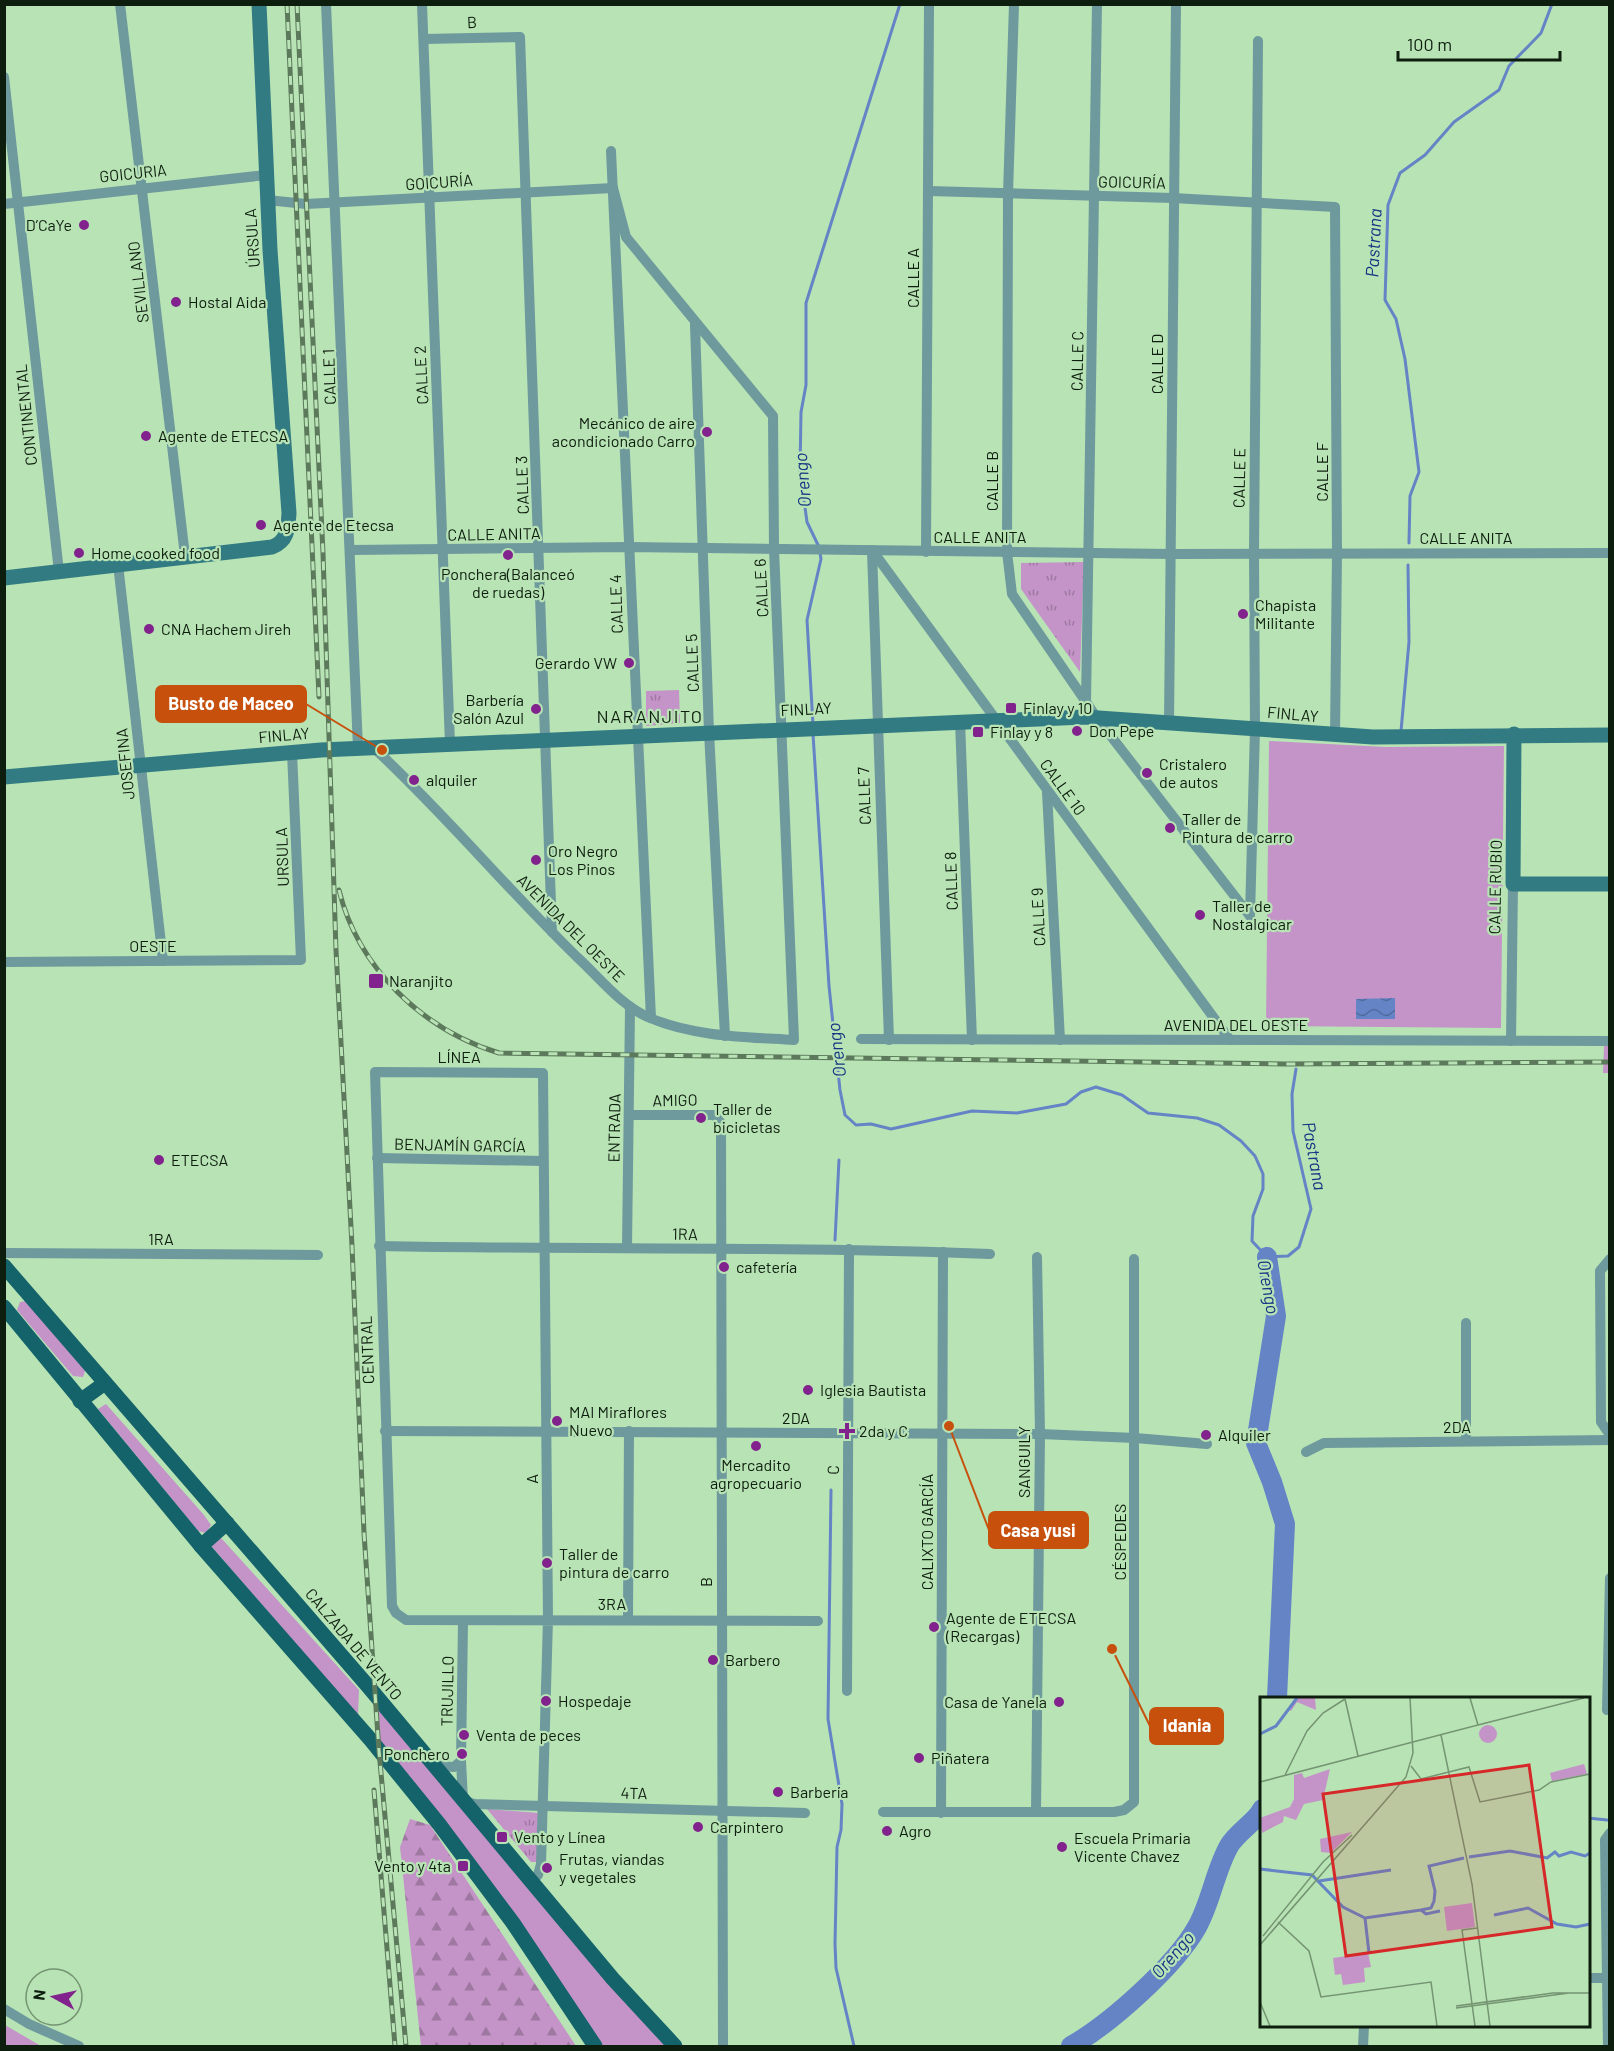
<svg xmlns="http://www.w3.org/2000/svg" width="1614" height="2051" viewBox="0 0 1614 2051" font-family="Barlow,sans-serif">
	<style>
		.grass { fill: #c494c8 }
		.forest { fill: url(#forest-firs) }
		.park { fill: url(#park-tufts) }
		.water { fill: url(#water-waves) }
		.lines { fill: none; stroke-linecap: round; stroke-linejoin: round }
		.stream { stroke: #6484c6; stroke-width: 3 }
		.river { stroke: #6484c6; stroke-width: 20 }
		.street { stroke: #6e999d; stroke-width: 10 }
		.secondary { stroke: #337b82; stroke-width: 15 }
		.primary { stroke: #14636a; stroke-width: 15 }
		.rail-casing { stroke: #5c795b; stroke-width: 5 }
		.rail { stroke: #b8e3b5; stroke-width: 3; stroke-dasharray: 9; stroke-linecap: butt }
		.poi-dot { fill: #82228c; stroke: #b8e3b5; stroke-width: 2 }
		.labels { text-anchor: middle; stroke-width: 4.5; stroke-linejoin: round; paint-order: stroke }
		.street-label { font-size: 16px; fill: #0e1e0e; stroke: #b8e3b5 }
		.poi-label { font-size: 16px; fill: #0e1e0e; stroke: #b8e3b5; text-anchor: start }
		.water-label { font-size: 18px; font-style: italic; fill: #153683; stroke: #b8e3b5 }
		.neighbourhood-label { font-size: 18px; letter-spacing: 1.5px; fill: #0e1e0e; stroke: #b8e3b5 }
		.inset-river { fill: none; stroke: #6484c6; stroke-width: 3 }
		.inset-road { fill: none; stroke: #749472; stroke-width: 1.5 }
		.view { fill: #d62828; fill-opacity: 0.15; stroke: #d62828; stroke-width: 3 }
		.inset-edge { fill: none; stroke: #0e1e0e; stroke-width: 3 }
		.leader { fill: none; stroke: #c7500c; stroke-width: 2 }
		.callout-dot { fill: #c7500c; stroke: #b8e3b5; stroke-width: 2 }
		.callout { fill: #c7500c; stroke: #c7500c; stroke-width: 2 }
		.callout-label { font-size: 18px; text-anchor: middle; font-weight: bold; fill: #fff }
	</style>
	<defs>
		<pattern id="forest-firs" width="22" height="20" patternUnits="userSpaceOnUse" patternTransform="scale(1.5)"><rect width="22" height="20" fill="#c494c8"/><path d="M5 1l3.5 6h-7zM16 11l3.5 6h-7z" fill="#9e78a1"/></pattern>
		<pattern id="park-tufts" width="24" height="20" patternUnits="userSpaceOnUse" patternTransform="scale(1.5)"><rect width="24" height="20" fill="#c494c8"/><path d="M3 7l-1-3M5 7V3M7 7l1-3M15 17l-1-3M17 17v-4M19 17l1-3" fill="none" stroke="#9e78a1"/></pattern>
		<pattern id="water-waves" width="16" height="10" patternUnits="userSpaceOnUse" patternTransform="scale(1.5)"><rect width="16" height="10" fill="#6484c6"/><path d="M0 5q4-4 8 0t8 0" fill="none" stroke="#516b9f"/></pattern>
	</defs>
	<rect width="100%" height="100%" fill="#b8e3b5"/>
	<g class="grass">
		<path d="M1269 741 1386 747 1504 746 1501 1028 1266 1026Z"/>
		<path d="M1604 1046H1609V1073H1603Z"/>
		<path d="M27 1301 86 1368 83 1377 73 1376 17 1310 20 1302Z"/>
		<path d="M106 1404 204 1515 211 1525 206 1533 198 1531 98 1409Z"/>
		<path d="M218 1538 222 1539 359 1690 358 1716 212 1547V1544Z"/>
		<path d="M375 1696 675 2046H595L379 1751Z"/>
		<path d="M5 2025 41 2046H5Z"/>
	</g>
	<path class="forest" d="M410 1819 430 1825 576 2046H421L400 1847Z"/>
	<g class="park">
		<path d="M1084 562 1080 672 1021 589V563Z"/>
		<path d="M679 690 680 723 646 726V691Z"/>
		<path d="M487 1809 539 1813 537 1862H531Z"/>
	</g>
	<path class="water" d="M1395 998V1019H1356V999Z"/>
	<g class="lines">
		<g class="stream">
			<path d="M1409 543 1410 496 1419 472 1405 359 1396 319 1385 300 1388 205 1400 173 1425 155 1454 122 1499 90 1509 66 1541 33 1552 4"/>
			<path d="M819 547 807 522 800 471 801 412 806 385V303L900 4"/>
			<path d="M813 725 807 620 821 559 820 553"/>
			<path d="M1401 731 1409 642 1408 565"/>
			<path d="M813 734 829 986 840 1090 845 1115 856 1125 871 1124 891 1129 972 1111 1017 1113 1066 1104 1081 1092 1096 1087 1122 1095 1148 1113 1197 1118 1219 1125 1241 1141 1255 1156 1263 1174V1189L1253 1216 1252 1241 1267 1257 1288 1256 1299 1247 1311 1209 1293 1131 1292 1094 1296 1069"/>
			<path d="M835 1240 839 1160"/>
			<path d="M831 1490 828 1719 842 1804 841 1830 837 1847 835 1944 836 1968 854 2046"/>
			<path d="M1260 1814 1262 1813"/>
			<path d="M1588 1818 1607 1820"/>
		</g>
		<g class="river">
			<path d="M1267 1257 1276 1316 1256 1443 1272 1482 1285 1524 1277 1698"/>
			<path d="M1071 2046C1110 2024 1175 1966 1197 1927 1211 1902 1215 1871 1229 1846 1236 1833 1258 1820 1262 1809"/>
		</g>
		<g class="street">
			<path d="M120 4 185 556"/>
			<path d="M326 4 358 748"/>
			<path d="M422 4 450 744"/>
			<path d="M1014 4 1008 194 1007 552 1012 594 1097 718 1250 916"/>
			<path d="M424 39 520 37 552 932"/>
			<path d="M4 77 59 572"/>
			<path d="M611 151 651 1018"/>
			<path d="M929 191 1173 198 1335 207 1337 553 1335 736"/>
			<path d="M267 200 306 204 613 188"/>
			<path d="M4 204 266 175"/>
			<path d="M695 325 709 732 725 1036"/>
			<path d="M351 550 628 547 1171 554 1610 553"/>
			<path d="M872 550 1230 1040"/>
			<path d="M872 551 889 1040"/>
			<path d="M926 552 929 4"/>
			<path d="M118 564 163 961"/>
			<path d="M1086 703 1097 4"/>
			<path d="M960 721 972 1040"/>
			<path d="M1169 723 1176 4"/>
			<path d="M374 748C445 814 507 889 577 957 600 978 621 1006 650 1018 695 1037 746 1037 794 1040L774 549 773 416 626 237 613 188"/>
			<path d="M1047 792 1060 1040"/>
			<path d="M1250 916 1255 729 1254 553 1258 41"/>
			<path d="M4 962 301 960 292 752"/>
			<path d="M861 1039 1610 1041"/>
			<path d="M1511 1041 1513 884"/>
			<path d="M630 1115H714L721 1123 723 2046"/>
			<path d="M377 1158 543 1161"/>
			<path d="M379 1246C583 1250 787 1246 990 1254"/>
			<path d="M627 1248 630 1008"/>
			<path d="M4 1253 318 1255"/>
			<path d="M1610 1259 1600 1271 1601 1422 1610 1435"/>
			<path d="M385 1431 1040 1434 1135 1438 1207 1444"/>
			<path d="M1466 1441V1323"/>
			<path d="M1306 1452 1324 1443 1610 1440"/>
			<path d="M628 1619 629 1431"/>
			<path d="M847 1691 849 1249"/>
			<path d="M1607 1710 1610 1578"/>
			<path d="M461 1761 463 1801 475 1804 805 1813"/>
			<path d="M434 1766 454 1767 461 1761 463 1621"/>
			<path d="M883 1812H1114L1124 1810 1134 1802V1259"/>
			<path d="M1036 1812 1040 1434 1037 1257"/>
			<path d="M941 1813 943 1252"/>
			<path d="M531 1882 538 1875 541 1864 548 1619 543 1073 375 1072 392 1606 396 1613 406 1620 818 1621"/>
			<path d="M1588 1978H1608"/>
			<path d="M4 2009 29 2024 79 2046"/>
			<path d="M1363 2046 1364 2026"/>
			<path d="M1608 2046 1605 1840 1610 1833"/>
		</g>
		<g class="secondary">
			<path d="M4 578 272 547C288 541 288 528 289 513L270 250 259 4"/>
			<path d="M1514 734 1513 884H1610"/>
			<path d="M4 777 321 750 1084 717 1373 737 1610 735"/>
		</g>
		<g class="primary">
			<path d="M4 1266 367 1685 613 1979 675 2046"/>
			<path d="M4 1307 201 1546 370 1739 439 1824 513 1923 595 2046"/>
			<path d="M80 1401 105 1383"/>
			<path d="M201 1546 227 1523"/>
		</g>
		<defs>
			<g id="rail">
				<path d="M287 4 319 697"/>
				<path d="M297 4 323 553 336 950 352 1246 364 1533 379 1751 406 2046"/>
				<path d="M339 890C358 968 423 1030 499 1053L1285 1064 1610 1062"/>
				<path d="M374 1790 395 2046"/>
			</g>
		</defs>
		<use href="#rail" class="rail-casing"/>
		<use href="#rail" class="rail"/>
	</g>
	<g class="poi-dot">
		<circle cx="84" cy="225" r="6"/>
		<circle cx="176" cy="302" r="6"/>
		<circle cx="707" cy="432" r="6"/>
		<circle cx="146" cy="436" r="6"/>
		<circle cx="261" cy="525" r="6"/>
		<circle cx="79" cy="553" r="6"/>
		<circle cx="508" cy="555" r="6"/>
		<circle cx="1243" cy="614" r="6"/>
		<circle cx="149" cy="629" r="6"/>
		<circle cx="629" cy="663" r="6"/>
		<rect x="1005" y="702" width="12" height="12" rx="3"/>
		<circle cx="536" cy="709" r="6"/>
		<circle cx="1077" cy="731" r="6"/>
		<rect x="972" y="726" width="12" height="12" rx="3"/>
		<circle cx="1147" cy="773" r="6"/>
		<circle cx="414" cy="780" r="6"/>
		<circle cx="1170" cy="828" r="6"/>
		<circle cx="536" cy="860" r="6"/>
		<circle cx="1200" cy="915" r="6"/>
		<rect x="368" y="973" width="16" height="16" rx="3"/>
		<circle cx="701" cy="1118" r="6"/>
		<circle cx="159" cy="1160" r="6"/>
		<circle cx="724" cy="1267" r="6"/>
		<circle cx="808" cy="1390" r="6"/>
		<circle cx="557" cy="1421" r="6"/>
		<path d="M844 1422h6v6h6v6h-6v6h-6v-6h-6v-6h6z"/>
		<circle cx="1206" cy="1435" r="6"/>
		<circle cx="756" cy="1446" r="6"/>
		<circle cx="547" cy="1563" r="6"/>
		<circle cx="934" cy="1627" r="6"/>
		<circle cx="713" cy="1660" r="6"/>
		<circle cx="546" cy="1701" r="6"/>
		<circle cx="1059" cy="1702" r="6"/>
		<circle cx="464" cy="1735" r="6"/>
		<circle cx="462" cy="1754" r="6"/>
		<circle cx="919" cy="1758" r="6"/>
		<circle cx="778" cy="1792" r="6"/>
		<circle cx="698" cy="1827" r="6"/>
		<circle cx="887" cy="1831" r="6"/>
		<rect x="496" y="1831" width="12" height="12" rx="3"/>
		<circle cx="1062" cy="1847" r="6"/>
		<rect x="457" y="1860" width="12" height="12" rx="3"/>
		<circle cx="547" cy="1868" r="6"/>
	</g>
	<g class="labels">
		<g class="street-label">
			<text transform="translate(472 22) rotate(-3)" y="6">B</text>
			<text transform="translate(133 173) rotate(-6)" y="6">GOICURIA</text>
			<text transform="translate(439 182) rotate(-4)" y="6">GOICURÍA</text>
			<text transform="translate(1132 182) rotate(1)" y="6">GOICURÍA</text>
			<text transform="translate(252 238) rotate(-94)" y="6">ÚRSULA</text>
			<text transform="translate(913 278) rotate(-90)" y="6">CALLE A</text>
			<text transform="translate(138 282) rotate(-97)" y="6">SEVILLANO</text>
			<text transform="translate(1077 361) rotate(-89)" y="6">CALLE C</text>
			<text transform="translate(1157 364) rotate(-90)" y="6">CALLE D</text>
			<text transform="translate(421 375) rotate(-93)" y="6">CALLE 2</text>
			<text transform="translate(329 377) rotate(-92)" y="6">CALLE 1</text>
			<text transform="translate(26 415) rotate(-96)" y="6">CONTINENTAL</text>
			<text transform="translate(1322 472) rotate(-90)" y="6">CALLE F</text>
			<text transform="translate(1239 478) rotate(-89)" y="6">CALLE E</text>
			<text transform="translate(992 481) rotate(-90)" y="6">CALLE B</text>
			<text transform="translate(522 485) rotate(-92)" y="6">CALLE 3</text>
			<text transform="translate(494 534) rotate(-1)" y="6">CALLE ANITA</text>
			<text x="980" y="543">CALLE ANITA</text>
			<text x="1466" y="544">CALLE ANITA</text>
			<text transform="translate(761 588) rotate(-93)" y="6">CALLE 6</text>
			<text transform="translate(616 604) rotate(-92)" y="6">CALLE 4</text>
			<text transform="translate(692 663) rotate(-92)" y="6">CALLE 5</text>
			<text transform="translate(806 709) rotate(-3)" y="6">FINLAY</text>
			<text transform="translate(1293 714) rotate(5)" y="6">FINLAY</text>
			<text transform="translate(284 735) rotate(-5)" y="6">FINLAY</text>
			<text transform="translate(125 764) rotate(-96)" y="6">JOSEFINA</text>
			<text transform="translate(1063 787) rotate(54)" y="6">CALLE 10</text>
			<text transform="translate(864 796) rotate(-92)" y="6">CALLE 7</text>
			<text transform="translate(282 857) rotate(-92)" y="6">URSULA</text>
			<text transform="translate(951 881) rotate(-92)" y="6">CALLE 8</text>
			<text transform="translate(1495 887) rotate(-89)" y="6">CALLE RUBIO</text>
			<text transform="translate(1038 917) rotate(-93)" y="6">CALLE 9</text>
			<text transform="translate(571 928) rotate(45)" y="6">AVENIDA DEL OESTE</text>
			<text x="153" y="952">OESTE</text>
			<text x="1236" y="1031">AVENIDA DEL OESTE</text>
			<text x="459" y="1063">LÍNEA</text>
			<text transform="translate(675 1100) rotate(-1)" y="6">AMIGO</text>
			<text transform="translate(614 1128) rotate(-89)" y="6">ENTRADA</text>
			<text transform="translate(460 1145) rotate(1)" y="6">BENJAMÍN GARCÍA</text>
			<text transform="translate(685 1234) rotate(1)" y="6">1RA</text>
			<text x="161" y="1245">1RA</text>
			<text transform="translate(367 1350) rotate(-92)" y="6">CENTRAL</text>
			<text x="796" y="1424">2DA</text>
			<text x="1457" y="1433">2DA</text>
			<text transform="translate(1024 1462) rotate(-90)" y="6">SANGUILY</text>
			<text transform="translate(833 1470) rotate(-88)" y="6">C</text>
			<text transform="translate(532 1479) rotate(-90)" y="6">A</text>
			<text transform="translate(927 1532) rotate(-90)" y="6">CALIXTO GARCÍA</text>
			<text transform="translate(1120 1542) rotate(-90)" y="6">CÉSPEDES</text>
			<text transform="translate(706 1582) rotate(-90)" y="6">B</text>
			<text x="612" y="1610">3RA</text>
			<text transform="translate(354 1644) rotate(50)" y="6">CALZADA DE VENTO</text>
			<text transform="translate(447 1691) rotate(-89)" y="6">TRUJILLO</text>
			<text transform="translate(634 1793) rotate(1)" y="6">4TA</text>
		</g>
		<g class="poi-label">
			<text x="72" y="231" text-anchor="end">D’CaYe</text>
			<text x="188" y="308">Hostal Aida</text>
			<text x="695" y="429" text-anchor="end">Mecánico de aire<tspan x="695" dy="18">acondicionado Carro</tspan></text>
			<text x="158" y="442">Agente de ETECSA</text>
			<text x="273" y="531">Agente de Etecsa</text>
			<text x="91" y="559">Home cooked food</text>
			<text x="508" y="580" text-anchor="middle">Ponchera(Balanceó<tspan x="508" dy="18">de ruedas)</tspan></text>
			<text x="1255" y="611">Chapista<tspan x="1255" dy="18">Militante</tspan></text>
			<text x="161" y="635">CNA Hachem Jireh</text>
			<text x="617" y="669" text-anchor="end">Gerardo VW</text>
			<text x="524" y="706" text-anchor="end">Barbería<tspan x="524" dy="18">Salón Azul</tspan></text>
			<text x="1023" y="714">Finlay y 10</text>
			<text x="1089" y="737">Don Pepe</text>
			<text x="990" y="738">Finlay y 8</text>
			<text x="1159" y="770">Cristalero<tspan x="1159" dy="18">de autos</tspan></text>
			<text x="426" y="786">alquiler</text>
			<text x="1182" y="825">Taller de<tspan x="1182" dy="18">Pintura de carro</tspan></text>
			<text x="548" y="857">Oro Negro<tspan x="548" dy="18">Los Pinos</tspan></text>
			<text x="1212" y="912">Taller de<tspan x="1212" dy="18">Nostalgicar</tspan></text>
			<text x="389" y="987">Naranjito</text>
			<text x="713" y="1115">Taller de<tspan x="713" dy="18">bicicletas</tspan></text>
			<text x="171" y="1166">ETECSA</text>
			<text x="736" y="1273">cafetería</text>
			<text x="820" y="1396">Iglesia Bautista</text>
			<text x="569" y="1418">MAI Miraflores<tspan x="569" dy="18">Nuevo</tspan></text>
			<text x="859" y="1437">2da y C</text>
			<text x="1218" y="1441">Alquiler</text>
			<text x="756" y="1471" text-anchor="middle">Mercadito<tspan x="756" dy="18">agropecuario</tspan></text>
			<text x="559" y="1560">Taller de<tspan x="559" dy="18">pintura de carro</tspan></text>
			<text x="946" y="1624">Agente de ETECSA<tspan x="946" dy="18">(Recargas)</tspan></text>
			<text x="725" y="1666">Barbero</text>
			<text x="558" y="1707">Hospedaje</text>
			<text x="1047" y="1708" text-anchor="end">Casa de Yanela</text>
			<text x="476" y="1741">Venta de peces</text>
			<text x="450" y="1760" text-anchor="end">Ponchero</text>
			<text x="931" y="1764">Piñatera</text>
			<text x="790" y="1798">Barbería</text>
			<text x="710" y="1833">Carpintero</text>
			<text x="899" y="1837">Agro</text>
			<text x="514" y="1843">Vento y Línea</text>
			<text x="1074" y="1844">Escuela Primaria<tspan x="1074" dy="18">Vicente Chavez</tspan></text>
			<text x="559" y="1865">Frutas, viandas<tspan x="559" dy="18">y vegetales</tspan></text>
			<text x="451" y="1872" text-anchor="end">Vento y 4ta</text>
		</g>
		<g class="water-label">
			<text transform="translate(1374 243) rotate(-87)" y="6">Pastrana</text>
			<text transform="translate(803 480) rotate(-95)" y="6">Orengo</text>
			<text transform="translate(837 1050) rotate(-97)" y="6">Orengo</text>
			<text transform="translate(1314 1156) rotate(80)" y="6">Pastrana</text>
			<text transform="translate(1268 1287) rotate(80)" y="6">Orengo</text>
			<text transform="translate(1173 1955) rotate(-49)" y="6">Orengo</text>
		</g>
		<g class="neighbourhood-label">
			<text x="650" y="723">NARANJITO</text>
		</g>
	</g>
	<g transform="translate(1260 1697)">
		<rect width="330" height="330" fill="#b8e3b5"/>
		<path d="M35 1H55L56 13 37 5 31 14 28 12ZM219 37a9 9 0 1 1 18 0a9 9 0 1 1-18 0ZM70 72 63 103 44 107 36 123 24 119 23 125 2 136 0 121 30 110 34 102V78L42 76 44 81ZM212 206 215 230 187 234 184 210ZM108 256 111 270 104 271 105 285 83 288 81 277 75 278 73 261Z" fill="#c494c8"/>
		<path d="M92 135 71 156 61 155 60 142Z" fill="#c494c8"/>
		<path d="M324 67 327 77 292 84 290 76Z" fill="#c494c8"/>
		<path class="inset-river" d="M0 37 16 29 37 1M209 160 250 154 287 161 295 155 299 159 311 155 325 159 330 156M0 172 52 178 83 210 105 221 161 213M59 184 131 173M161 213 171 211 174 204 175 194 169 169 204 161M161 213 166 217 180 214M234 218 268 211 297 227 316 230 330 227M105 221 109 256"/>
		<path class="inset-road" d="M85 2 98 59M218 28 324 1M181 38 212 187 230 329M151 69 161 82 209 70 220 105 279 93 291 85 330 77M25 78 47 34 63 16 85 2M0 85 218 28 210 1M18 225 49 254 61 300 171 285 177 329M3 239 63 165 92 138M0 248 146 80 153 56 150 1M309 296H330M0 305 10 329M196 309 293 296H309L196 311M215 329 202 233 217 231"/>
		<path class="view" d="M269 68 292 230 86 259 63 97Z"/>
		<rect width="330" height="330" class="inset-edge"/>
	</g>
	<path class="leader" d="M382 750L306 704M949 1426L989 1530M1112 1649L1150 1726"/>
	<g class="callout-dot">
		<circle cx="382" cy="750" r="6"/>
		<circle cx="949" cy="1426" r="6"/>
		<circle cx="1112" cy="1649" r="6"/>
	</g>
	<g class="callout">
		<rect x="156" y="686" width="150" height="36" rx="6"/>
		<rect x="989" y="1512" width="99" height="36" rx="6"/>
		<rect x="1150" y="1708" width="73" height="36" rx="6"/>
	</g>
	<g class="callout-label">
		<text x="231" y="710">Busto de Maceo</text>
		<text x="1038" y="1537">Casa yusi</text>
		<text x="1187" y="1732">Idania</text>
	</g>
	<rect width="1614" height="2051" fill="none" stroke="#0e1e0e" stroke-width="12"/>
	<g transform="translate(54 1997) rotate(278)"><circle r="28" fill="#b8e3b5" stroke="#749472" stroke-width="1.5"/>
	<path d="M0-4.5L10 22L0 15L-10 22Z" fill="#82228c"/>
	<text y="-9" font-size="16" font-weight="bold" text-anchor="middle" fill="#0e1e0e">N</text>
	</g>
	<path d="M1398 51v9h162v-9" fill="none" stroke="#0e1e0e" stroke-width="3"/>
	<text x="1407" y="51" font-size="18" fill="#0e1e0e" stroke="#b8e3b5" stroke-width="4.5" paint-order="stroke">100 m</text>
</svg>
